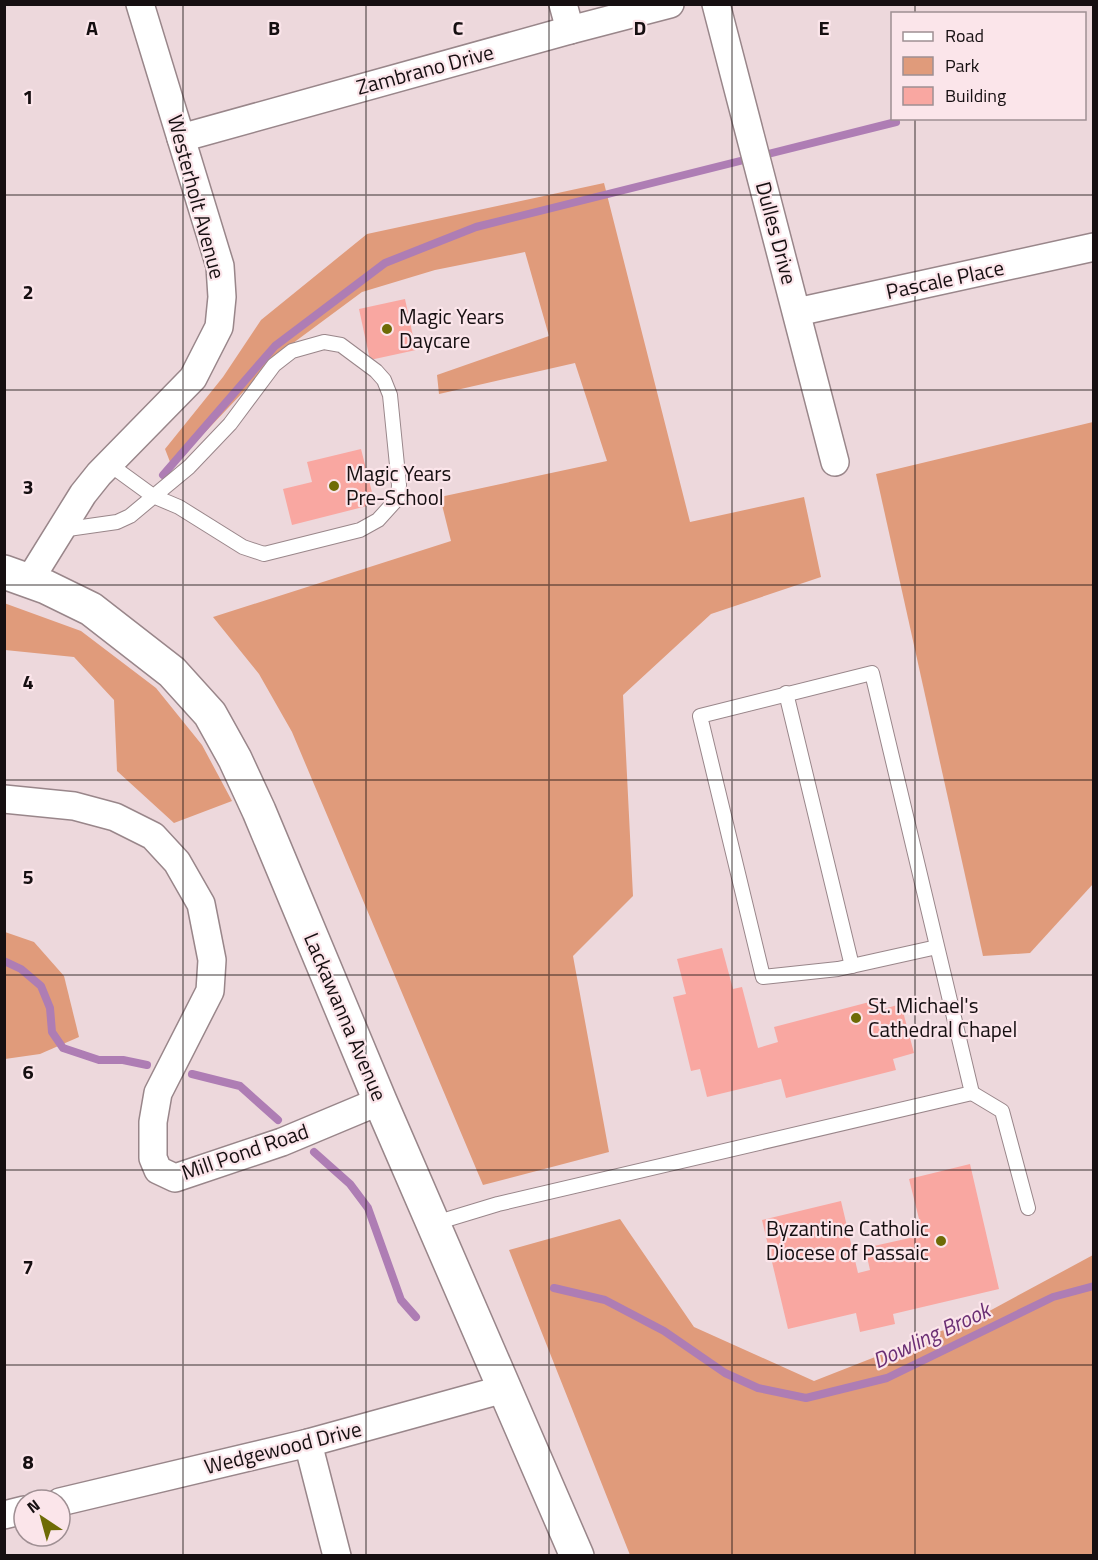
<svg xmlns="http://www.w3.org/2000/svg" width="1098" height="1560" viewBox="0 0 1098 1560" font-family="'Titillium Web',sans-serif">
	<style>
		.green { fill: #e09b7b }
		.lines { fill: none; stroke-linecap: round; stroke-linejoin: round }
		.stream { stroke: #ae7db4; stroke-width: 8 }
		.building { fill: #f9a7a1 }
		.lane-casing { stroke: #99868a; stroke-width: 16 }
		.street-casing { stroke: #99868a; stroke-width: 30 }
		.secondary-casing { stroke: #99868a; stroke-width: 36 }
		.lane { stroke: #fff; stroke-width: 14 }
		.street { stroke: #fff; stroke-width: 27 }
		.secondary { stroke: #fff; stroke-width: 33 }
		.grid { fill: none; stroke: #160f11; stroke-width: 1.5; stroke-opacity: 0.55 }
		.poi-dot { fill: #6e6b06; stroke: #fbe5ea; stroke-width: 2 }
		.labels { text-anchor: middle; stroke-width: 4.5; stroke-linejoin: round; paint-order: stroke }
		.street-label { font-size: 21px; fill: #160f11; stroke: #fbe5ea }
		.poi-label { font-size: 21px; fill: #160f11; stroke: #fbe5ea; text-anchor: start }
		.water-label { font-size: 22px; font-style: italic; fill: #6b2f74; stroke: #fbe5ea }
		.grid-label { font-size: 20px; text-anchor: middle; font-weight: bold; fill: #160f11; stroke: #fbe5ea; stroke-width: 4.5; stroke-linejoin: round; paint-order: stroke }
	</style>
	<rect width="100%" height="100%" fill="#edd8dc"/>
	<g class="green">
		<path d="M604 183 690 522 804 497 821 577 711 614 623 695 633 896 573 956 609 1152 483 1185 292 732 259 674 213 617 451 541 440 497 607 461 575 363 439 394 437 375 549 336 525 252 435 270 362 292 281 352 172 467 165 449 223 377 261 320 367 234Z"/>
		<path d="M1093 422V884L1030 953 983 956 876 474Z"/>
		<path d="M4 603 81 631 156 688 202 745 232 801 174 823 117 771 114 700 74 657 5 650Z"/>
		<path d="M5 932 34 942 64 976 79 1037 40 1054 5 1059Z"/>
		<path d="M620 1219 694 1327 814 1381 982 1315 1093 1255V1555H630L509 1250Z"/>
	</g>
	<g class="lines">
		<g class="stream">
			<path d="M163 475 275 346 385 263 476 227 896 122"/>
			<path d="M4 961 21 969 41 986 50 1008 52 1032 63 1048 99 1060H123L147 1065"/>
			<path d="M192 1074 240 1086 278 1120"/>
			<path d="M314 1152 350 1184 368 1208 401 1300 416 1317"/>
			<path d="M554 1288 605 1300 664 1331 725 1373 758 1388 806 1398 887 1378 1053 1297 1094 1286"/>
		</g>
	</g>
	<g class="building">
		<path d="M405 299 416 350 370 360 359 309Z"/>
		<path d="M361 449 375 504 292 525 283 489 312 482 307 462Z"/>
		<path d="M722 948 733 989 742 987 758 1048 778 1042 774 1027 877 1000 880 1010 901 1004 914 1053 893 1059 896 1070 786 1098 781 1079 707 1097 700 1069 691 1071 673 997 686 994 677 959Z"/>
		<path d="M970 1164 999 1289 893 1314 895 1324 860 1332 856 1313 788 1329 762 1220 841 1201 858 1273 870 1270 865 1248 923 1235 909 1179Z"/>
	</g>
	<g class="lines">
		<defs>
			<g id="lane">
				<path d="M61 530 117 522 130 516 189 467 230 424 274 365 292 351 324 342 341 345 376 371 384 380 390 395 399 485 398 498 378 520 360 530 264 554 243 547 179 507 153 496 109 464"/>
				<path d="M786 693 852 966"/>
				<path d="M972 1093 1002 1111 1028 1208"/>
				<path d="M432 1224 498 1204 972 1093 872 673 700 716 763 977 838 969 937 947"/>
			</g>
			<g id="street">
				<path d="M563 4 570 30"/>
				<path d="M716 4 835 462"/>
				<path d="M181 138 570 30 670 4"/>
				<path d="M797 312 1094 247"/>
				<path d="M29 581 83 494 99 474 193 378 219 327 222 297 220 266 140 4"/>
				<path d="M4 799 74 806 115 817 153 836 177 862 201 904 212 960 210 991 158 1093 153 1122V1158L158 1170 175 1178 282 1142 380 1101"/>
				<path d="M308 1443 337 1556"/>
				<path d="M60 1502 308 1443 504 1389"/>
				<path d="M4 1515 24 1510"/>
			</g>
			<path id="secondary" d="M4 572 46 587 91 609 172 672 210 714 235 759 259 811 380 1101 577 1556"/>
		</defs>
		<use href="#lane" class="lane-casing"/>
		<use href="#street" class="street-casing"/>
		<use href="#secondary" class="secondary-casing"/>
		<use href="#lane" class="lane"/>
		<use href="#street" class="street"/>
		<use href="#secondary" class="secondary"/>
	</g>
	<path class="grid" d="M183 4V1556M366 4V1556M549 4V1556M732 4V1556M915 4V14M915 118V1556M4 195H1094M4 390H1094M4 585H1094M4 780H1094M4 975H1094M4 1170H1094M4 1365H1094"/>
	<g class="poi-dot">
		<circle cx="387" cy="329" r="6"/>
		<circle cx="334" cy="486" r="6"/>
		<circle cx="856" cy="1018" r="6"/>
		<circle cx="941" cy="1241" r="6"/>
	</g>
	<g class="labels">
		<g class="street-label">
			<text transform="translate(425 70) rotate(-15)" y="7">Zambrano Drive</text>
			<text transform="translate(196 197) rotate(75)" y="7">Westerholt Avenue</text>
			<text transform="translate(776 233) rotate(75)" y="7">Dulles Drive</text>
			<text transform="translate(945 280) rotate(-12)" y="7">Pascale Place</text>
			<text transform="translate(345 1017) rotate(67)" y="7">Lackawanna Avenue</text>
			<text transform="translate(245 1152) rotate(-19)" y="7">Mill Pond Road</text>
			<text transform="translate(283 1448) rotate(-14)" y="7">Wedgewood Drive</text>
		</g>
		<g class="poi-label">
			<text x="399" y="324">Magic Years<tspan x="399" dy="24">Daycare</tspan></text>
			<text x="346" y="481">Magic Years<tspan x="346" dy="24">Pre-School</tspan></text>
			<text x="868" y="1013">St. Michael's<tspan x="868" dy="24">Cathedral Chapel</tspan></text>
			<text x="929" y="1236" text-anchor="end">Byzantine Catholic<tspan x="929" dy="24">Diocese of Passaic</tspan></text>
		</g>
		<g class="water-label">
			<text transform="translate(931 1335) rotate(-25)" y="8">Dowling Brook</text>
		</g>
	</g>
	<g class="grid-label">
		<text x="92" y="35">A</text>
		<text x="274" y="35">B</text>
		<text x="458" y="35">C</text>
		<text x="640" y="35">D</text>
		<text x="824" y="35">E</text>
		<text x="28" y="104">1</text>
		<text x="28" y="299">2</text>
		<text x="28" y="494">3</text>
		<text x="28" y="689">4</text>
		<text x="28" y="884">5</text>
		<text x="28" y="1079">6</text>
		<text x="28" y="1274">7</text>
		<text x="28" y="1469">8</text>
	</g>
	<rect width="1098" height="1560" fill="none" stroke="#160f11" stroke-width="12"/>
	<rect x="891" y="12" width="195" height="108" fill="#fbe5ea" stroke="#9f8f93" stroke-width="1.5"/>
	<rect x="903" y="32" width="30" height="9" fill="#ffffff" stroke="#9f8f93" stroke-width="1.5"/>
	<text x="945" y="42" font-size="18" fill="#160f11">Road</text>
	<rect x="903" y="57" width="30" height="18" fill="#e09b7b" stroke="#9f8f93" stroke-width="1.5"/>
	<text x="945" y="72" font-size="18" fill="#160f11">Park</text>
	<rect x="903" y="87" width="30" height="18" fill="#f9a7a1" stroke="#9f8f93" stroke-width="1.5"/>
	<text x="945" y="102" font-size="18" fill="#160f11">Building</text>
	<g transform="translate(42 1518) rotate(324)"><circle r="28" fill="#fbe5ea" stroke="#9f8f93" stroke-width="1.5"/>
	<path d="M0-4.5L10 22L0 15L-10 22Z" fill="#6e6b06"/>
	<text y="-9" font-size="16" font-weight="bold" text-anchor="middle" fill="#160f11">N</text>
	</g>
</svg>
